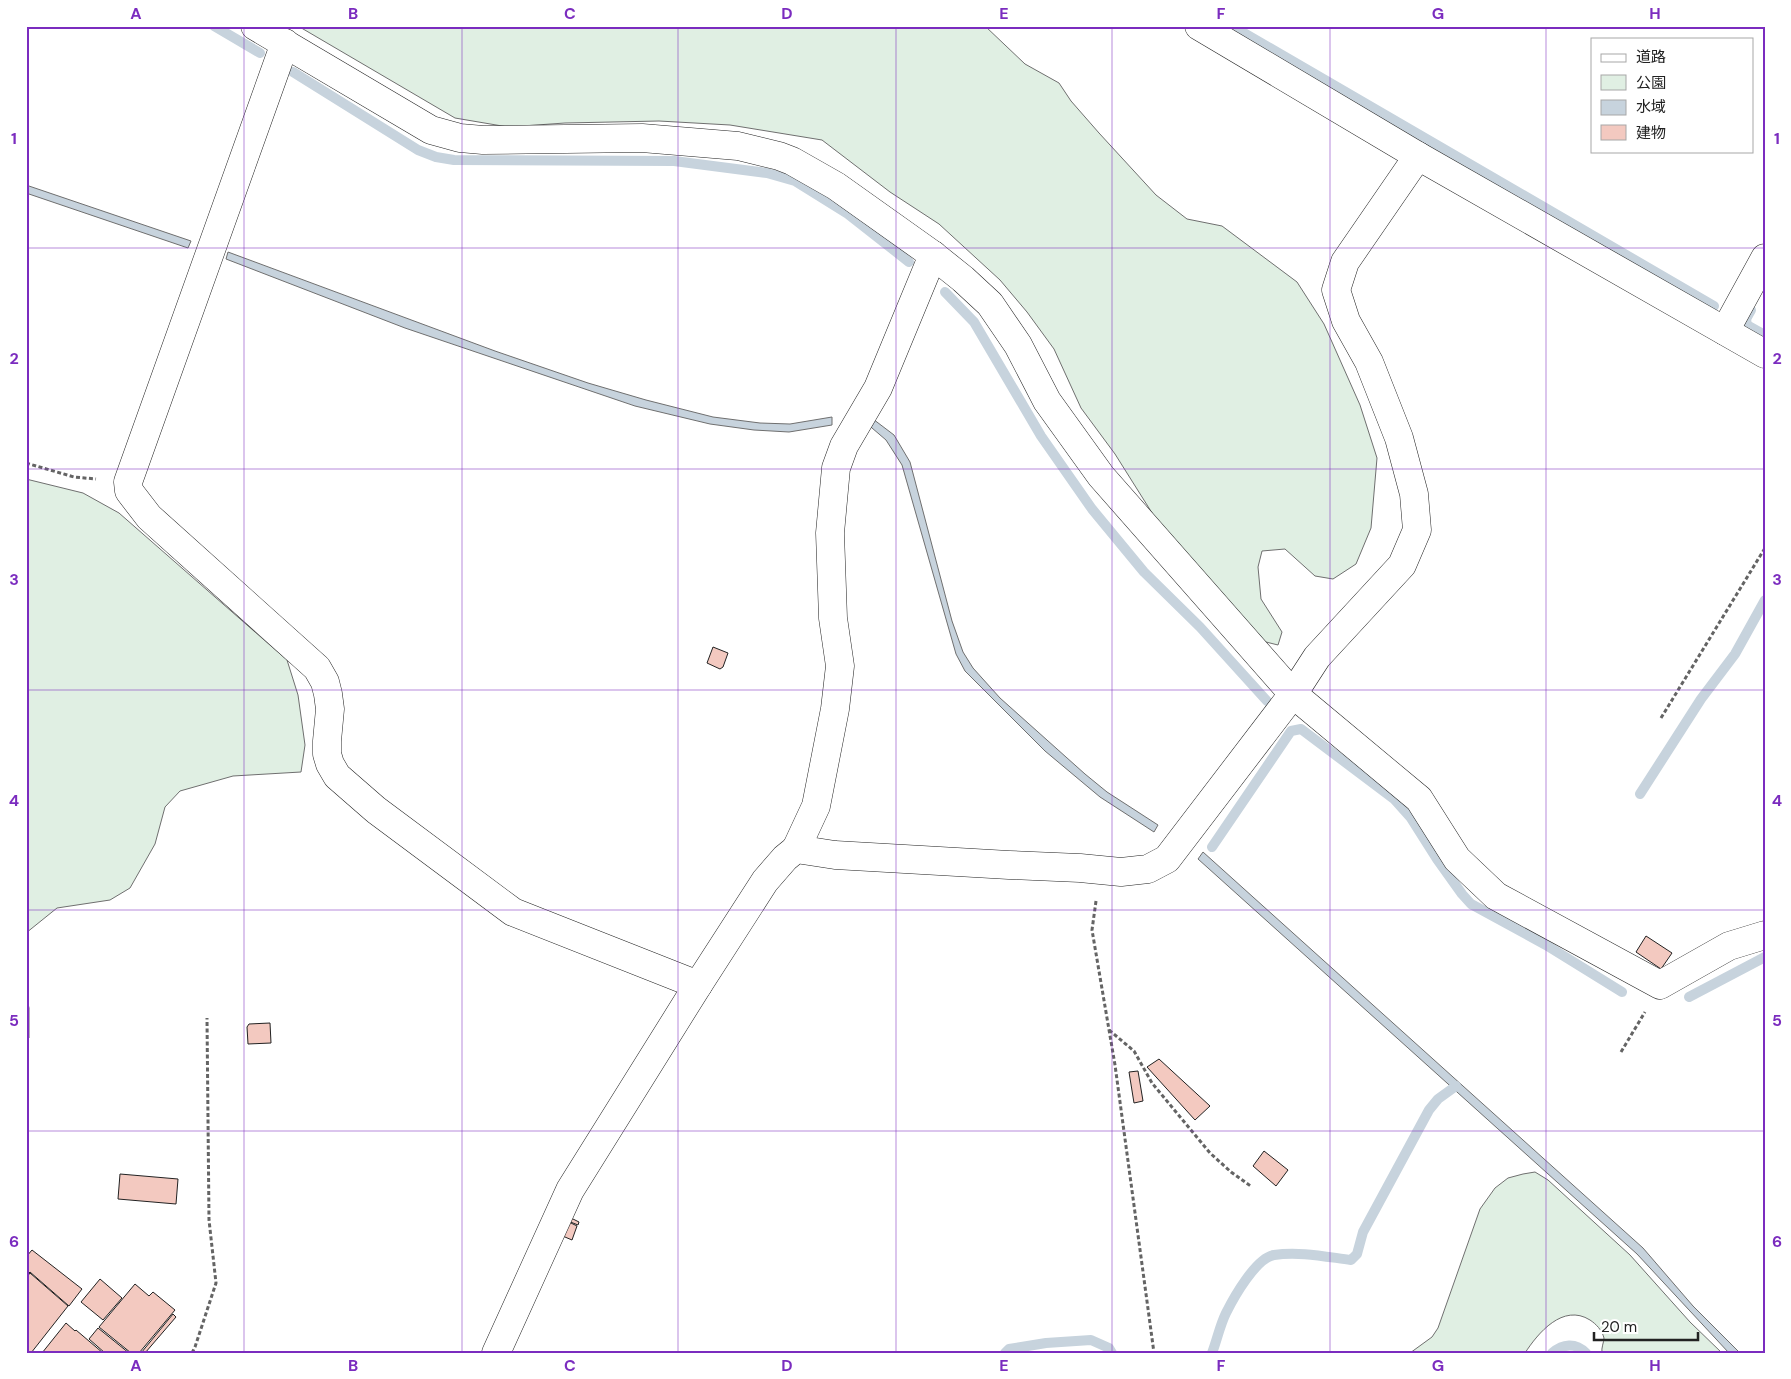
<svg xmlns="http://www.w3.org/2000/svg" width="1791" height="1379" viewBox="0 0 1791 1379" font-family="'DM Sans','Noto Sans JP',sans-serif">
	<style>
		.green { fill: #e0efe3; stroke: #6f6f6f }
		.water { fill: #c7d3dd; stroke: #6f6f6f }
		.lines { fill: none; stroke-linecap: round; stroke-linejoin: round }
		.stream { stroke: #c7d3dd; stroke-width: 10 }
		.building { fill: #f3c9c0; stroke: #222 }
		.minor-casing { stroke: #222; stroke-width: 29 }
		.path { stroke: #646464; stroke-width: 3; stroke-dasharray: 4 2.5; stroke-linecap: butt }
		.minor { stroke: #fff; stroke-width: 28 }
		.grid { fill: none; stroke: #7b2cbf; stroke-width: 1; stroke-opacity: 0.55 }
		.neatline { fill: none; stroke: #7b2cbf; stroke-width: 2 }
		.grid-label { font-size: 16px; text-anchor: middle; font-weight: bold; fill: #7b2cbf }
	</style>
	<rect width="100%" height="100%" fill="#fff"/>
	<g class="green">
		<path d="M298 26H985L1025 64 1059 83 1071 101 1099 133 1156 195 1187 219 1222 226 1297 282 1324 324 1360 405 1377 458 1371 528 1356 564 1333 579 1315 576 1285 549 1262 551 1258 567 1261 599 1282 632 1278 645 1266 642 1231 606 1154 516 1115 454 1081 408 1054 349 1027 312 1000 280 939 224 890 192 822 140 730 125 659 121 565 123 508 127 455 118Z"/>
		<path d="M26 479 83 493 119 513 287 660 298 695 305 745 301 772 233 776 180 791 165 807 155 844 130 888 110 900 57 908 26 933Z"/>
		<path d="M26 995 29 1008V1038L26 1039Z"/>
		<path d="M1535 1172 1548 1180 1630 1255 1690 1322 1722 1353H1602C1601 1348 1604 1342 1604 1338 1602 1330 1596 1324 1590 1320 1563 1303 1538 1333 1525 1353H1410L1432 1337 1438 1328 1480 1209 1495 1188 1508 1178 1523 1174Z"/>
	</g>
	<g class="water">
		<path d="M26 185 191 241 188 248 26 193Z"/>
		<path d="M228 252 495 351 588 383 646 400 713 417 760 423 790 424 832 417V425L789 432 754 430 710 424 635 406 405 328 226 259Z"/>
		<path d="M869 416 894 435 910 462 952 621 963 652 973 668 1000 698 1085 774 1107 792 1158 825 1154 832 1100 797 1045 751 965 671 956 654 902 465 886 440 865 422Z"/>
		<path d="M1203 852 1643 1248 1693 1306 1740 1353H1729L1637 1254 1198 859Z"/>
	</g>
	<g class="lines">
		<g class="stream">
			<path d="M214 26 260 53"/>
			<path d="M1232 26 1714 306"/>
			<path d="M293 72 418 150 436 157 454 160 674 161 767 173 795 181 848 214 909 262"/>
			<path d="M945 292 974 322 1041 436 1092 509 1144 572 1200 627 1267 701"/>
			<path d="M1751 310 1746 319 1747 325 1765 335"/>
			<path d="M1640 794 1701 699 1735 654 1765 600"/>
			<path d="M1212 847 1291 731 1301 729 1394 799 1411 818 1437 859 1462 894 1471 904 1546 945 1622 992"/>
			<path d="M1689 997 1765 957"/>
			<path d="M1005 1353 1009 1349 1046 1343 1091 1340 1109 1348 1112 1353"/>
			<path d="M1212 1353C1217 1340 1220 1325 1226 1313 1234 1297 1256 1258 1274 1255 1299 1251 1327 1257 1351 1260L1357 1254 1363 1232 1429 1110 1438 1099 1456 1086"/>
			<path d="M1552 1353C1563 1344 1575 1342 1586 1353"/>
		</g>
	</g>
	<g class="building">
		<path d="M713 647 728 653 723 667 720 669 707 663Z"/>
		<path d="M1646 936 1672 953 1661 969 1636 952Z"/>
		<path d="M270 1023 271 1043 248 1044 247 1027 249 1024Z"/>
		<path d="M1159 1059 1210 1106 1195 1120 1147 1067Z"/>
		<path d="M1138 1071 1143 1101 1134 1103 1129 1072Z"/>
		<path d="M1264 1151 1288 1170 1276 1186 1253 1166Z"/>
		<path d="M120 1174 178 1179 176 1204 118 1199Z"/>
		<path d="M569 1217 579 1222 578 1225 568 1221Z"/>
		<path d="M563 1219 577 1226 572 1240 558 1234Z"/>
		<path d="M32 1250 82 1289 69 1306 30 1272 26 1276V1257Z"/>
		<path d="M30 1273 68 1306 31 1353H26V1278Z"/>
		<path d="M100 1279 122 1298 103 1320 81 1302Z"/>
		<path d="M135 1284 149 1296 153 1292 175 1310 139 1353H131L99 1327Z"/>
		<path d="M173 1314 176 1317 145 1353H141Z"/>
		<path d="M66 1323 75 1331 76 1330 103 1353H42Z"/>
		<path d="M98 1328 129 1353H105L89 1339Z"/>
	</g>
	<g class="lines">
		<defs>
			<g id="minor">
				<path d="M255 26 431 130 460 138 483 140 642 138 738 146 779 156 792 161 836 186 933 255 963 279 990 304 1018 345 1047 401 1101 476 1293 694 1419 799 1457 859 1496 896 1660 985 1729 946 1765 935"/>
				<path d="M1199 26 1418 156 1765 354"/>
				<path d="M285 43 128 482 129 491 149 517 317 668 325 682 328 694 330 709 327 741V754L330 764 337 776 376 810 513 912 698 985"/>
				<path d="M1725 331 1765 258"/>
				<path d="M796 849 816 806 835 709 840 666 833 618 830 533 836 468 844 446 878 388 933 255"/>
				<path d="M496 1353 570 1190 698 985 765 881 785 858 796 849 835 855 1009 865 1080 868 1121 872 1148 869 1167 859 1293 694 1317 657 1402 565 1417 530 1414 494 1399 438 1369 362 1346 321 1336 290 1345 262 1418 156"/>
			</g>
		</defs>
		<use href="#minor" class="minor-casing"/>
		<g class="path">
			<path d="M26 463 74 477 96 479"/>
			<path d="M1661 718 1765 548"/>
			<path d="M1096 901 1092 930 1115 1065 1154 1353"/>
			<path d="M1109 1030 1134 1051 1152 1083 1210 1153 1231 1172 1252 1187"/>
			<path d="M1621 1052 1645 1012"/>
			<path d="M192 1353 195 1347 216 1283 209 1220 207 1018"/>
		</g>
		<use href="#minor" class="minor"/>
	</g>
	<path class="grid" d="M244 26V1353M462 26V1353M678 26V1353M896 26V1353M1112 26V1353M1330 26V1353M1546 26V1353M26 248H1765M26 469H1765M26 690H1765M26 910H1765M26 1131H1765"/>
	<rect width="1791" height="1379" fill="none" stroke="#ffffff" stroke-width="55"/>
	<rect x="1591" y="38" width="162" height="115" fill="#ffffff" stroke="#a7a7a7"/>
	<rect x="1601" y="54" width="25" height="8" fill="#ffffff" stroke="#a7a7a7"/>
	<text x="1636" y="62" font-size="15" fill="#222222">道路</text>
	<rect x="1601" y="75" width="25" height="15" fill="#e0efe3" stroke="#a7a7a7"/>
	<text x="1636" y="88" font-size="15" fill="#222222">公園</text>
	<rect x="1601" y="100" width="25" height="15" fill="#c7d3dd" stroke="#a7a7a7"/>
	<text x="1636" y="112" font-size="15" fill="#222222">水域</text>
	<rect x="1601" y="125" width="25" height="15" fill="#f3c9c0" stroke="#a7a7a7"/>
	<text x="1636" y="138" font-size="15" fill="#222222">建物</text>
	<path d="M1594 1332v8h104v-8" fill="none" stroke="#222222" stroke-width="2.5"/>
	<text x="1601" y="1332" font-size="15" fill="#222222" stroke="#ffffff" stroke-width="4" paint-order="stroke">20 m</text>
	<rect x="28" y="28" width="1736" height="1324" class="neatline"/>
	<g class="grid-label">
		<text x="136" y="19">A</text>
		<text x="353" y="19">B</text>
		<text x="570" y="19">C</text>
		<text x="787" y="19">D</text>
		<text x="1004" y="19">E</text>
		<text x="1221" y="19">F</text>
		<text x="1438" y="19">G</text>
		<text x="1655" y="19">H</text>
		<text x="14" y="144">1</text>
		<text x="1777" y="144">1</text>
		<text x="14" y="364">2</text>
		<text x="1777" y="364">2</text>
		<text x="14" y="585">3</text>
		<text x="1777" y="585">3</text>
		<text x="14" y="806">4</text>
		<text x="1777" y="806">4</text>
		<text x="14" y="1026">5</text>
		<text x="1777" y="1026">5</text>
		<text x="14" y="1247">6</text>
		<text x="1777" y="1247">6</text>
		<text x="136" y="1371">A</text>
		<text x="353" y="1371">B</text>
		<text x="570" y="1371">C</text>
		<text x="787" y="1371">D</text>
		<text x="1004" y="1371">E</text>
		<text x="1221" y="1371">F</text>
		<text x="1438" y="1371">G</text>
		<text x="1655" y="1371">H</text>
	</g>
</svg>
